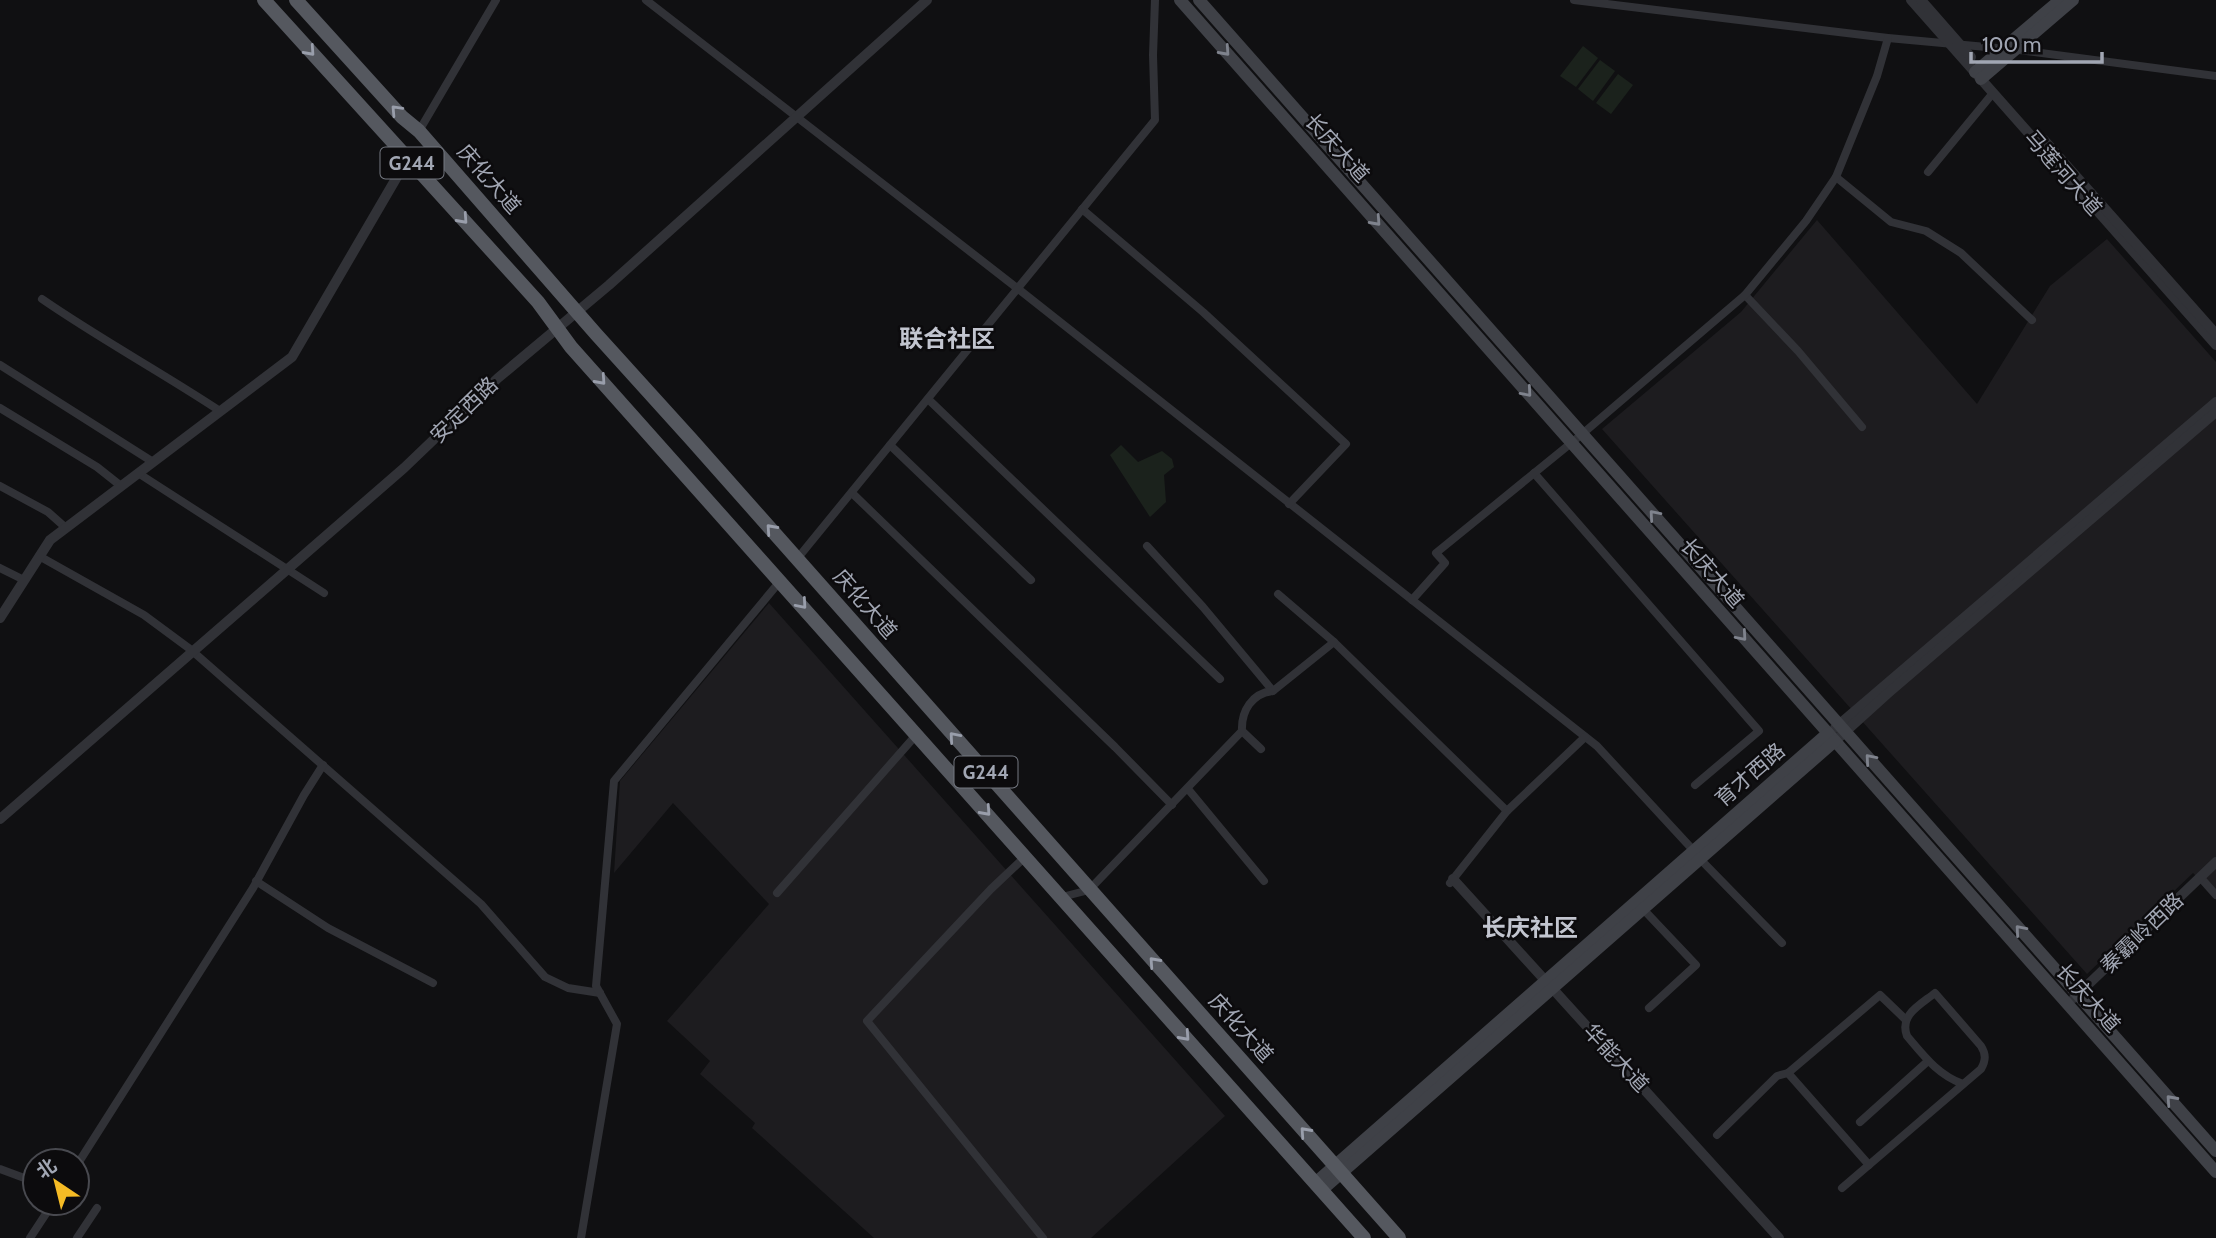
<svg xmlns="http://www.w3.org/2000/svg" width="2216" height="1238" viewBox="0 0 2216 1238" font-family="Cabin,'Noto Sans SC',sans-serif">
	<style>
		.built { fill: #1d1c1f }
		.green { fill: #1b221c }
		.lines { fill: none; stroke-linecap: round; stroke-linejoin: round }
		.minor { stroke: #313237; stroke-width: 8 }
		.tertiary { stroke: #313237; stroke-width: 10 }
		.secondary { stroke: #3f4147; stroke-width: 12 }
		.trunk { stroke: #55585f; stroke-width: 14 }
		.oneway { stroke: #999eab }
		.oneway2 { stroke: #7f838d }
		.labels { text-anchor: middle; stroke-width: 5; stroke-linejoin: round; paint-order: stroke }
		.shield { fill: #0c0b0d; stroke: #747881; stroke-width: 2 }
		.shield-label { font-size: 19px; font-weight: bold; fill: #a1a6b3 }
		.street-label { font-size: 21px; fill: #a1a6b3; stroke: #0c0b0d }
		.quarter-label { font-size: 24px; font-weight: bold; fill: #c2c5cf; stroke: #0c0b0d }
	</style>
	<rect width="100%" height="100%" fill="#101012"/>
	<g class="built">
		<path d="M1817 220 1977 404 2050 286 2107 239 2216 362V895L2193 873 2087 974 1602 429 1741 312Z"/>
		<path d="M769 603 1225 1116 1091 1238H874L752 1128 755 1123 700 1074 710 1061 667 1021 769 904 673 803 614 873 620 781Z"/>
	</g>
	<g class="green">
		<path d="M1583 46 1598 58 1576 87 1560 76Z"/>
		<path d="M1600 60 1615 71 1593 101 1578 89Z"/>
		<path d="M1618 74 1633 85 1611 114 1596 103Z"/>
		<path d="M1121 445 1138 462 1162 451 1172 459 1174 467 1164 475 1166 502 1150 517 1110 455Z"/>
	</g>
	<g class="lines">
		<g class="minor">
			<path d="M646 0 1017 288 1597 746 1694 851"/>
			<path d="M1574 0 1888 38 2019 50 2216 76"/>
			<path d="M419 131 496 0"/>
			<path d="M1928 172 1993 93"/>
			<path d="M1836 177 1891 222 1926 231 1961 253 2032 320"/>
			<path d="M1082 209 1203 312 1346 444 1289 504"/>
			<path d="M1745 295 1798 351 1862 427"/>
			<path d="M42 299C100 339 161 372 220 411"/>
			<path d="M0 365 153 462"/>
			<path d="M928 399 1220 679"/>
			<path d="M0 408 97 467 121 486"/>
			<path d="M890 445 1031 580"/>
			<path d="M138 473 324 593"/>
			<path d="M1534 473 1759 731 1695 785"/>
			<path d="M0 486 48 512 66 528"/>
			<path d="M852 493 1115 747 1172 805"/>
			<path d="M1147 546 1203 607 1273 691"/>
			<path d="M39 556 144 615 190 649 481 904 545 977 568 988 600 993"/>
			<path d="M797 559 1155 120 1153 55 1155 0"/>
			<path d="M0 568 24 580"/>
			<path d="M1278 594 1334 642 1507 811"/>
			<path d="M1412 600 1445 563 1436 553 1581 435 1745 295 1806 221 1836 177 1877 76 1888 38"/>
			<path d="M1261 749 1242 731C1241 711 1252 693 1273 691L1334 642"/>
			<path d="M1188 789 1264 881"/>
			<path d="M1026 856 991 889 867 1021 1043 1238"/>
			<path d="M1700 859 1782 943"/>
			<path d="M2200 877 2216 895"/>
			<path d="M256 881 328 928 433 983"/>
			<path d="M1450 883 1507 811 1585 737"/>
			<path d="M777 893 917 734"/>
			<path d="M1062 897 1089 890 1242 731"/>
			<path d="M1643 909 1696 965 1649 1008"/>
			<path d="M1788 1073 1869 1165"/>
			<path d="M1860 1122 1928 1061"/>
			<path d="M1717 1135 1777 1076 1788 1073 1880 995 1906 1020"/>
			<path d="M77 1165 253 888 304 795 323 765"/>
			<path d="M0 1169 35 1182"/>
			<path d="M1842 1188 1981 1069C1986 1060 1986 1054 1981 1046L1935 993C1920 1005 1899 1015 1907 1036 1924 1056 1938 1075 1963 1084"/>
			<path d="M30 1238 53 1203"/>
			<path d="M77 1238 97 1208"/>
			<path d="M581 1238 617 1024 596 986 614 781 781 580"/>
		</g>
		<g class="tertiary">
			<path d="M1911 0 2216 345"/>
			<path d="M1921 0 1971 57"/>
			<path d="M2044 140 2216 334"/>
			<path d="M0 618 50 540 292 357 408 158"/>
			<path d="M1835 728 2216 402"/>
			<path d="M1835 741 1887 694 2216 412"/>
			<path d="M0 819 404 468 498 378 609 285 927 0"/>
			<path d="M1453 879 1779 1238"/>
			<path d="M2074 998 2216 862"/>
		</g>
		<g class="secondary">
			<path d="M1180 0 2216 1172"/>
			<path d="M1199 0 2216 1151"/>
			<path d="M1975 72 2060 0"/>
			<path d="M1981 79 2073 0"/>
			<path d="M1315 1183 1828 733"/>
			<path d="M1322 1190 1835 741"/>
		</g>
		<g class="trunk">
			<path d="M264 0 538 302 571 347 1364 1238"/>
			<path d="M296 0 402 117 419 131 596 334 691 439 1399 1238"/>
		</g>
	</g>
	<defs><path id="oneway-chevron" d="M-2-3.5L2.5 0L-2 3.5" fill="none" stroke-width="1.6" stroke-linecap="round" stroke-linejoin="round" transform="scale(1.75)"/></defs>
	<g class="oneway">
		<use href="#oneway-chevron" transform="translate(310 51) rotate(48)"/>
		<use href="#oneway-chevron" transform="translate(396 110) rotate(-133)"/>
		<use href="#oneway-chevron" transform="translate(463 219) rotate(48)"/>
		<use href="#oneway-chevron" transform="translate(601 380) rotate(48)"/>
		<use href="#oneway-chevron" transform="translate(771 529) rotate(-132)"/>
		<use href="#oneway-chevron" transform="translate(802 604) rotate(49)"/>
		<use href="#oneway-chevron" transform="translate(954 737) rotate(-131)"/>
		<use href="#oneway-chevron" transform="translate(986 811) rotate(48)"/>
		<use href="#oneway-chevron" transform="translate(1154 962) rotate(-132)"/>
		<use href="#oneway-chevron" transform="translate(1185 1036) rotate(48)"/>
		<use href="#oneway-chevron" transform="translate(1305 1132) rotate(-132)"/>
	</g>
	<g class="oneway2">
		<use href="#oneway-chevron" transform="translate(1225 51) rotate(48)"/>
		<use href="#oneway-chevron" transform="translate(1376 221) rotate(48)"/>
		<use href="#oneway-chevron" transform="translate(1527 392) rotate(49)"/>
		<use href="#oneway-chevron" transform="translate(1654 515) rotate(-131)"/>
		<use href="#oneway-chevron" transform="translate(1742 636) rotate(49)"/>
		<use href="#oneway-chevron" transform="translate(1870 759) rotate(-131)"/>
		<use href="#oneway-chevron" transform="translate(2020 930) rotate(-131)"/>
		<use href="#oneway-chevron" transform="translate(2171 1100) rotate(-132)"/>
	</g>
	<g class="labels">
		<g class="shield">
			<rect x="380.5" y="147.5" width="63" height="31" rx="5"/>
			<rect x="954.5" y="756.5" width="63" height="31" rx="5"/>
		</g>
		<g class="shield-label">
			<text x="412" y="170">G244</text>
			<text x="986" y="779">G244</text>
		</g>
		<g class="street-label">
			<text transform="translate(1337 148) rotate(48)" y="7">长庆大道</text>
			<text transform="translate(2063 173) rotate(49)" y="7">马莲河大道</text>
			<text transform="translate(489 179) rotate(49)" y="7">庆化大道</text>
			<text transform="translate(464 410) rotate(-44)" y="7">安定西路</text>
			<text transform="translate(1712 573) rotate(49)" y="7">长庆大道</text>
			<text transform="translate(865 604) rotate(49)" y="7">庆化大道</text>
			<text transform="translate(1750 775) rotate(-41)" y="7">育才西路</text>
			<text transform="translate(2142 933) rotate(-44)" y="7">秦霸岭西路</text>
			<text transform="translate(2088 998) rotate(48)" y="7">长庆大道</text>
			<text transform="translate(1241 1028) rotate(48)" y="7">庆化大道</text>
			<text transform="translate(1616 1058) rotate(47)" y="7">华能大道</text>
		</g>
		<g class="quarter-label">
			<text x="947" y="347">联合社区</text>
			<text x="1530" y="936">长庆社区</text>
		</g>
	</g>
	<g transform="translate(56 1182) rotate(325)"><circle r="33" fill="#0c0b0d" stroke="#48494f" stroke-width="2"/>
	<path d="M0-5L12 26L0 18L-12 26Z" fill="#f5bb25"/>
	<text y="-10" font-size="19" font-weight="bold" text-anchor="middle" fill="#a1a6b3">北</text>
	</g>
	<path d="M1971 52v10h131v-10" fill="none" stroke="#a1a6b3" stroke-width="3.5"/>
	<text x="1982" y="52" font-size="21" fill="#a1a6b3" stroke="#0c0b0d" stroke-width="5" paint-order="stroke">100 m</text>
</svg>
